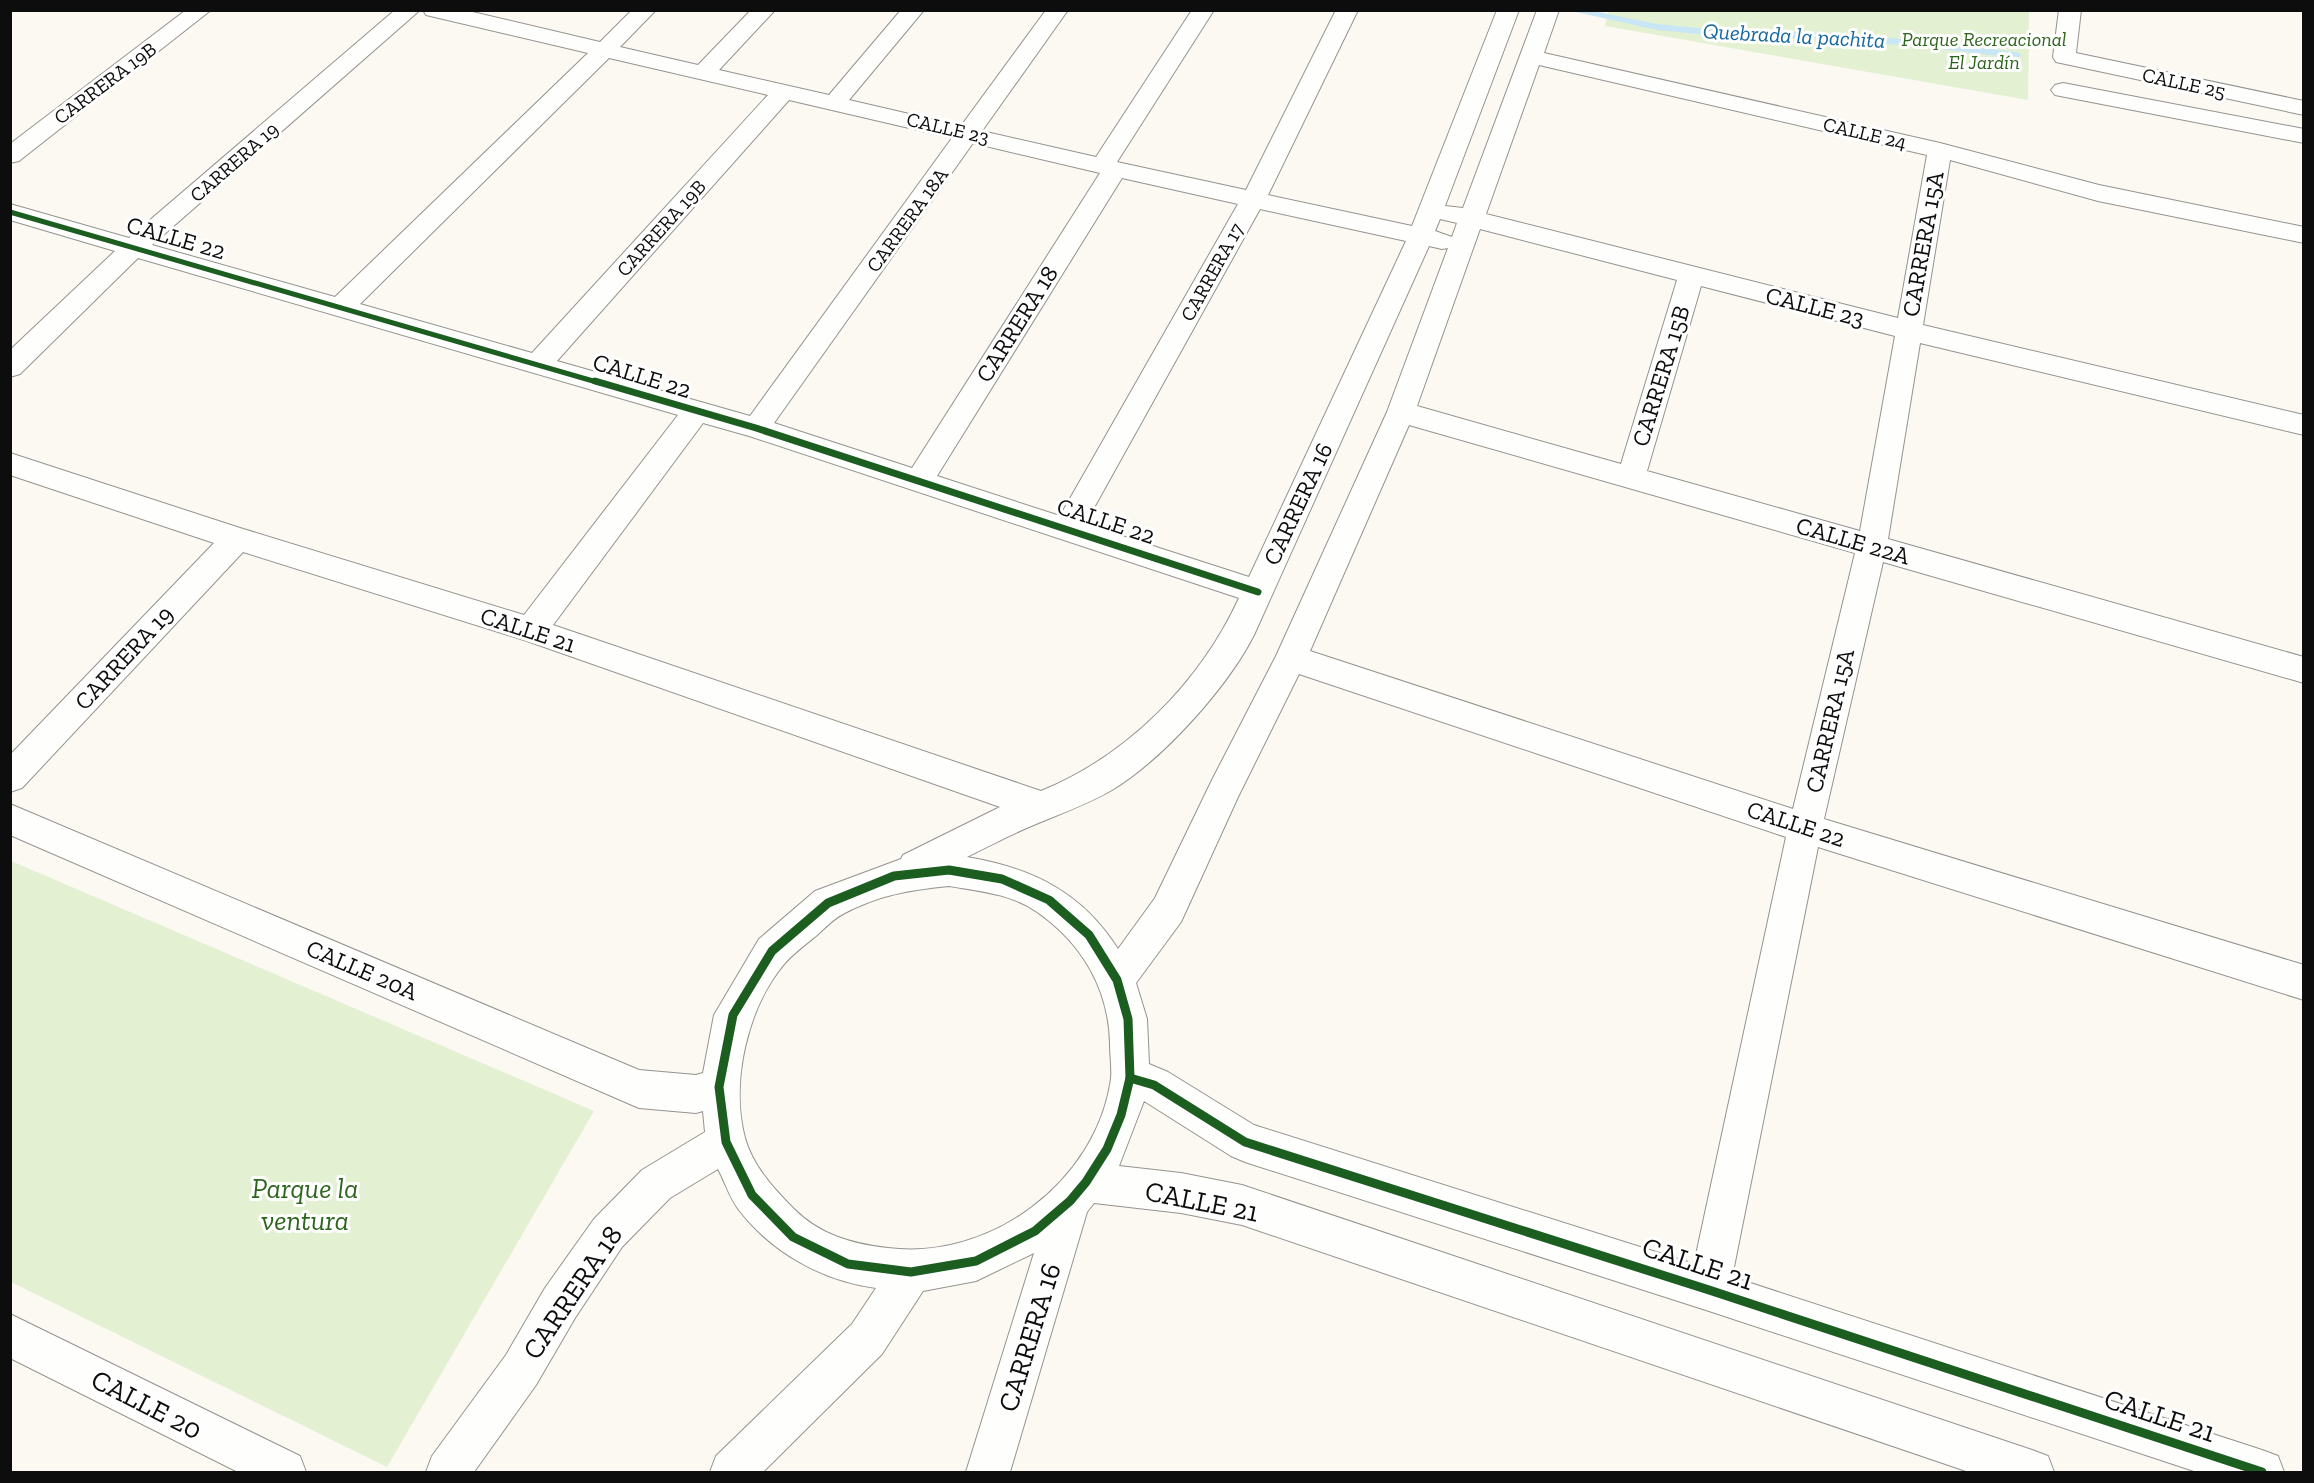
<svg xmlns="http://www.w3.org/2000/svg" width="2314" height="1483" viewBox="0 0 2314 1483" font-family="'Zilla Slab',serif">
	<style>
		.green { fill: #e4f0d2 }
		.lines { fill: none; stroke-linecap: round; stroke-linejoin: round }
		.stream { fill: #c8e6f5; fill-rule: evenodd }
		.minor-casing { stroke: #949390; stroke-width: 2 }
		.minor { fill: #fefefd; fill-rule: evenodd }
		.cycleway-far2-casing { stroke: #fff; stroke-width: 8 }
		.cycleway-far1-casing { stroke: #fff; stroke-width: 10 }
		.cycleway-casing { stroke: #fff; stroke-width: 13 }
		.cycleway-far2 { stroke: #1b5e20; stroke-width: 5 }
		.cycleway-far1 { stroke: #1b5e20; stroke-width: 7 }
		.cycleway { stroke: #1b5e20; stroke-width: 9 }
		.labels { text-anchor: middle; stroke-width: 6; stroke-linejoin: round; paint-order: stroke }
		.far-park-label { font-size: 20px; font-style: italic; fill: #2e651d; stroke: #fff }
		.far-street-label { font-size: 20px; fill: #0d0d0d; stroke: #fff }
		.far-water-label { font-size: 22px; font-style: italic; fill: #1667a0; stroke: #fff }
		.street-label { font-size: 24px; fill: #0d0d0d; stroke: #fff }
		.near-park-label { font-size: 28px; font-style: italic; fill: #2e651d; stroke: #fff }
		.near-street-label { font-size: 28px; fill: #0d0d0d; stroke: #fff }
	</style>
	<rect width="100%" height="100%" fill="#fbf9f2"/>
	<g class="green">
		<path d="M1609 10 2029 11 2028 100 1605 26Z"/>
		<path d="M11 861 594 1111 387 1467 11 1282Z"/>
	</g>
	<g class="lines">
		<path class="stream" d="M1567 10H1589L1657 24 1739 32H1812L1914 40 2017 52 2022 55 2017 58 1914 46 1812 38H1739L1657 30Z"/>
		<defs>
			<g id="minor">
				<path d="M186 10H211L19 161 10 163V144Z"/>
				<path d="M395 10H420L152 245 335 297 588 53 426 15 423 10H464L600 42 632 10H656L620 47 698 65 751 10H775L719 70 829 95 901 10H924L849 100 961 126 1046 10H1068L982 131 1096 157 1192 10H1214L1117 162 1246 190 1336 10H1358L1268 195 1412 226 1497 10H1519L1445 206 1463 208 1537 10H1559L1544 53 1940 143 2099 185 2304 227V243L2098 201 1950 160 1923 325 2304 415V435L1920 343 1888 539 2304 657V683L1883 562 1824 819 2304 965V1000L1818 847 1732 1277 2262 1450 2278 1456 2284 1472H2197L1709 1311 1245 1162 1231 1156 1144 1101 1119 1166 1181 1173 1242 1185 2032 1450 2048 1456 2054 1472H1969L1242 1225 1181 1213 1094 1203 1087 1212 1010 1472H966L1034 1253 976 1281 923 1291 882 1354 763 1472H710L716 1456 852 1324 876 1288C823 1281 772 1253 739 1210 730 1199 725 1182 718 1169L670 1198 622 1247 575 1318 536 1385 474 1472H426L432 1456 506 1355 545 1288 594 1219 642 1170 705 1132 703 1111 696 1113 639 1108 10 835V804L639 1070 696 1075 703 1073 714 1015 759 939 815 891 901 859 903 855 1000 807 527 641 243 552 22 788 10 792V755L214 543 10 475V453L240 528 524 615 678 415 138 258 20 374 10 377V350L115 251 10 220V204L129 238ZM609 58 768 95 532 353 360 304ZM1539 65 1927 155 1898 318 1486 214ZM789 100 952 138 750 416 557 361ZM973 143 1100 173 912 468 774 423ZM1122 178 1238 204 1060 516 937 476ZM1260 209 1406 241 1249 577 1085 524ZM1440 219 1457 223 1452 237 1435 231ZM1480 229 1677 280 1621 464 1417 406ZM1429 246 1442 249 1448 248 1387 412 1276 656 1212 780 1155 898 1118 949C1082 892 1032 868 967 857 987 847 1008 836 1029 827 1057 815 1086 805 1112 790 1163 759 1227 688 1254 635ZM1701 286 1895 336 1860 531 1647 471ZM703 423 749 436 1239 598C1200 683 1127 756 1041 791L553 625ZM1409 425 1855 553 1793 809 1310 651ZM1299 674 1786 837 1694 1264 1254 1125 1168 1072 1149 1064 1147 1019 1136 983 1181 922 1238 797ZM949 886C979 891 1012 894 1037 912 1083 944 1109 990 1110 1044 1110 1056 1112 1068 1111 1079 1096 1183 989 1261 888 1248 852 1244 820 1235 794 1209 773 1188 753 1166 745 1138 730 1082 748 1006 785 963 794 953 806 944 816 936 825 928 833 919 843 914 879 895 909 890 949 886Z"/>
				<path d="M2059 10H2081L2076 53 2304 101V115L2056 62 2053 57Z"/>
				<path d="M2063 83 2304 129V143L2055 95 2051 90 2055 85Z"/>
				<path d="M10 1314 300 1456 306 1472H238L10 1358Z"/>
			</g>
		</defs>
		<use href="#minor" class="minor-casing"/>
		<use href="#minor" class="minor"/>
		<defs>
			<path id="cycleway-far2" d="M10 212 600 383"/>
			<path id="cycleway-far1" d="M595 381 756 428 1258 592"/>
			<g id="cycleway">
				<path d="M949 870 1002 879 1049 900 1089 935 1117 980 1128 1019 1130 1078 1121 1115 1107 1149 1086 1182 1070 1201 1035 1231 976 1261 911 1272 848 1264 793 1237 752 1195 726 1142 719 1087 733 1015 772 951 828 903 894 876Z"/>
				<path d="M1130 1078 1154 1085 1245 1142 1709 1290 2262 1472"/>
			</g>
		</defs>
		<use href="#cycleway-far2" class="cycleway-far2-casing"/>
		<use href="#cycleway-far1" class="cycleway-far1-casing"/>
		<use href="#cycleway" class="cycleway-casing"/>
		<use href="#cycleway-far2" class="cycleway-far2"/>
		<use href="#cycleway-far1" class="cycleway-far1"/>
		<use href="#cycleway" class="cycleway"/>
	</g>
	<g class="labels">
		<g class="far-park-label">
			<text x="1984" y="46">Parque Recreacional<tspan x="1984" dy="23">El Jardín</tspan></text>
		</g>
		<g class="far-street-label">
			<text transform="translate(105 83) rotate(-37)" y="7">CARRERA 19B</text>
			<text transform="translate(2184 83) rotate(12)" y="7">CALLE 25</text>
			<text transform="translate(948 128) rotate(13)" y="7">CALLE 23</text>
			<text transform="translate(1865 133) rotate(13)" y="7">CALLE 24</text>
			<text transform="translate(234 162) rotate(-41)" y="7">CARRERA 19</text>
			<text transform="translate(907 220) rotate(-54)" y="7">CARRERA 18A</text>
			<text transform="translate(661 228) rotate(-48)" y="7">CARRERA 19B</text>
			<text transform="translate(1212 272) rotate(-61)" y="7">CARRERA 17</text>
		</g>
		<g class="far-water-label">
			<text transform="translate(1794 35) rotate(3)" y="8">Quebrada la pachita</text>
		</g>
		<g class="street-label">
			<text transform="translate(176 238) rotate(16)" y="8">CALLE 22</text>
			<text transform="translate(1923 244) rotate(-80)" y="8">CARRERA 15A</text>
			<text transform="translate(1815 307) rotate(14)" y="8">CALLE 23</text>
			<text transform="translate(1017 324) rotate(-58)" y="8">CARRERA 18</text>
			<text transform="translate(642 376) rotate(17)" y="8">CALLE 22</text>
			<text transform="translate(1661 376) rotate(-73)" y="8">CARRERA 15B</text>
			<text transform="translate(1298 504) rotate(-65)" y="8">CARRERA 16</text>
			<text transform="translate(1106 521) rotate(18)" y="8">CALLE 22</text>
			<text transform="translate(1853 541) rotate(16)" y="8">CALLE 22A</text>
			<text transform="translate(528 630) rotate(18)" y="8">CALLE 21</text>
			<text transform="translate(124 658) rotate(-47)" y="8">CARRERA 19</text>
			<text transform="translate(1830 721) rotate(-77)" y="8">CARRERA 15A</text>
			<text transform="translate(1796 824) rotate(18)" y="8">CALLE 22</text>
			<text transform="translate(362 970) rotate(23)" y="8">CALLE 20A</text>
		</g>
		<g class="near-park-label">
			<text x="305" y="1198">Parque la<tspan x="305" dy="32">ventura</tspan></text>
		</g>
		<g class="near-street-label">
			<text transform="translate(1202 1201) rotate(11)" y="10">CALLE 21</text>
			<text transform="translate(1698 1263) rotate(18)" y="10">CALLE 21</text>
			<text transform="translate(572 1292) rotate(-56)" y="10">CARRERA 18</text>
			<text transform="translate(1029 1337) rotate(-73)" y="10">CARRERA 16</text>
			<text transform="translate(147 1404) rotate(27)" y="10">CALLE 20</text>
			<text transform="translate(2160 1415) rotate(18)" y="10">CALLE 21</text>
		</g>
	</g>
	<rect width="2314" height="1483" fill="none" stroke="#0d0d0d" stroke-width="24"/>
</svg>
